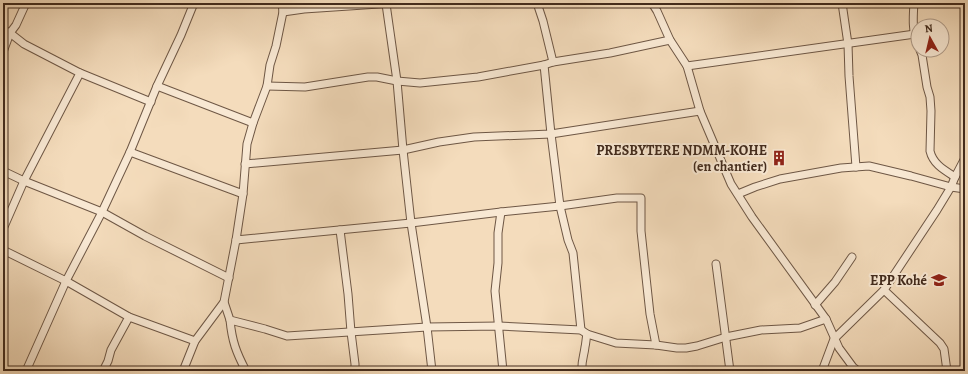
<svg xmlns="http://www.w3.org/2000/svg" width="968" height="374" viewBox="0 0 968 374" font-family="Alegreya,serif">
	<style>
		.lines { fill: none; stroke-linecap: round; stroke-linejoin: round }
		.street-casing { stroke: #6e5745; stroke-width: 9 }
		.street { stroke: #f8e8d3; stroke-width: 7 }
		.labels { text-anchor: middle; stroke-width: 4; stroke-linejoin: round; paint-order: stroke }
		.poi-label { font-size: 14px; font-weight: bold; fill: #422b1d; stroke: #f8e8d3; text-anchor: end }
	</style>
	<rect width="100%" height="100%" fill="#f4dcbc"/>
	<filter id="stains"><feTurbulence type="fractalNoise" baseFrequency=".005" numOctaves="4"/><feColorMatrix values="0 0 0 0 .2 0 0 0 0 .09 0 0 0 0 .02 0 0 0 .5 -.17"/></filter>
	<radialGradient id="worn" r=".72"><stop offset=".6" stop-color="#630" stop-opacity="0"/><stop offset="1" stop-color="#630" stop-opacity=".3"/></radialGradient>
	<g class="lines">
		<defs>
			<g id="street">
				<path d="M537 3 543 21 553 62"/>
				<path d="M652 3 657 11 670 40 687 66 700 111 731 184 752 217 826 319 839 348 853 367 858 371"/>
				<path d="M842 3 848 44 849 76 856 167"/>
				<path d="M914 3C913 17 912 33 918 46"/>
				<path d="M386 4 397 81 403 150 411 223 427 327 432 371"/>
				<path d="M283 12 304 9 394 3"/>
				<path d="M3 30 10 33 24 44 80 73 151 102"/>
				<path d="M920 50 922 55 927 87 930 97 931 111 930 151C933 164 944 170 955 177"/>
				<path d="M3 52 10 33 16 25 26 3"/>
				<path d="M544 65 551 134 560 206 568 240 573 253 581 330"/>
				<path d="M687 66 915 34"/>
				<path d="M157 86 253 123"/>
				<path d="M267 86 305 87 368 77H377L397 81 420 83 478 77 544 65 553 62 610 53 670 40"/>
				<path d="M130 152 243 194"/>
				<path d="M245 164 403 150 439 142 474 137 551 134 700 111"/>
				<path d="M3 171 24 181 102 212 145 236 229 278"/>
				<path d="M738 194 755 187 780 179 841 168 869 166 911 176 951 187 965 189"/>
				<path d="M501 212 498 233V263L495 291 503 371"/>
				<path d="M3 229 24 181 80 73"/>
				<path d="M340 230 348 294 351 332 355 364V371"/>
				<path d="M236 240 411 223 501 212 560 206 617 198H641V231L650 314 656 345"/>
				<path d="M3 250 66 281 102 212 130 152 157 86 181 35 194 3"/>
				<path d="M716 264 730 371"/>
				<path d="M884 290 940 343 944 349 947 371"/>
				<path d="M224 302 230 320 265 329 287 336 427 327 499 326 581 330 587 334 616 343 656 345 677 348H686L697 346 726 337 761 330 781 329 800 328 826 319"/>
				<path d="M815 305 835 282 852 257"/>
				<path d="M230 320C232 341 236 352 246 371"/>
				<path d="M26 371 66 281 129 317 195 341"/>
				<path d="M103 371 108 361 111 350 129 317"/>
				<path d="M183 371 195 341 224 302 236 240 243 194 247 144 253 123 267 86 270 65 276 46 283 12 282 3"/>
				<path d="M582 371C581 362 584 356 585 347 586 343 586 338 587 334"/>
				<path d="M822 371 834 339 884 290 937 210 951 187 955 177 965 158"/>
			</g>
		</defs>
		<use href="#street" class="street-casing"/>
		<use href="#street" class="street"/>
	</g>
	<defs>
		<symbol id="building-bare" viewBox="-9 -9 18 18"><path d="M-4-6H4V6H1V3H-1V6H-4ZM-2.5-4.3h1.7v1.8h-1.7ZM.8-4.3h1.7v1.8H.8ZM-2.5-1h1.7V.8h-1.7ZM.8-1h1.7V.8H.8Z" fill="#8f2418" stroke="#f8e8d3" stroke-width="2.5" paint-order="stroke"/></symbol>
		<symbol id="school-bare" viewBox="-9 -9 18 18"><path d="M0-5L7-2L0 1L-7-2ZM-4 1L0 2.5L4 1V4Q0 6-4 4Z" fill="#8f2418" stroke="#f8e8d3" stroke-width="2.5" paint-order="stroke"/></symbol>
	</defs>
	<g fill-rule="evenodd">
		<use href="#building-bare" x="768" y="147" width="22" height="22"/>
		<use href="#school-bare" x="928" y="269" width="22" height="22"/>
	</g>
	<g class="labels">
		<g class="poi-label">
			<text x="767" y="155">PRESBYTERE NDMM-KOHE<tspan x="767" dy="16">(en chantier)</tspan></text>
			<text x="927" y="285">EPP Kohé</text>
		</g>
	</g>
	<rect width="968" height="374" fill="none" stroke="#f4dcbc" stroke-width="16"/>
	<rect x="4" y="4" width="960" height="366" fill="none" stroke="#422b1d" stroke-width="2"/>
	<rect x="8" y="8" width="952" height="358" fill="none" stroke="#422b1d"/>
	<g transform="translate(930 38) rotate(352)"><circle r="19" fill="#f8e8d3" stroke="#af9c8a"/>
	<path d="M0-3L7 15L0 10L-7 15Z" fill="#8f2418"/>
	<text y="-6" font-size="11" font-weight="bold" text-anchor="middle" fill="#422b1d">N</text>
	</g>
	<rect width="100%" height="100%" filter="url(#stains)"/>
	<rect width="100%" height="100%" fill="url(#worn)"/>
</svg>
